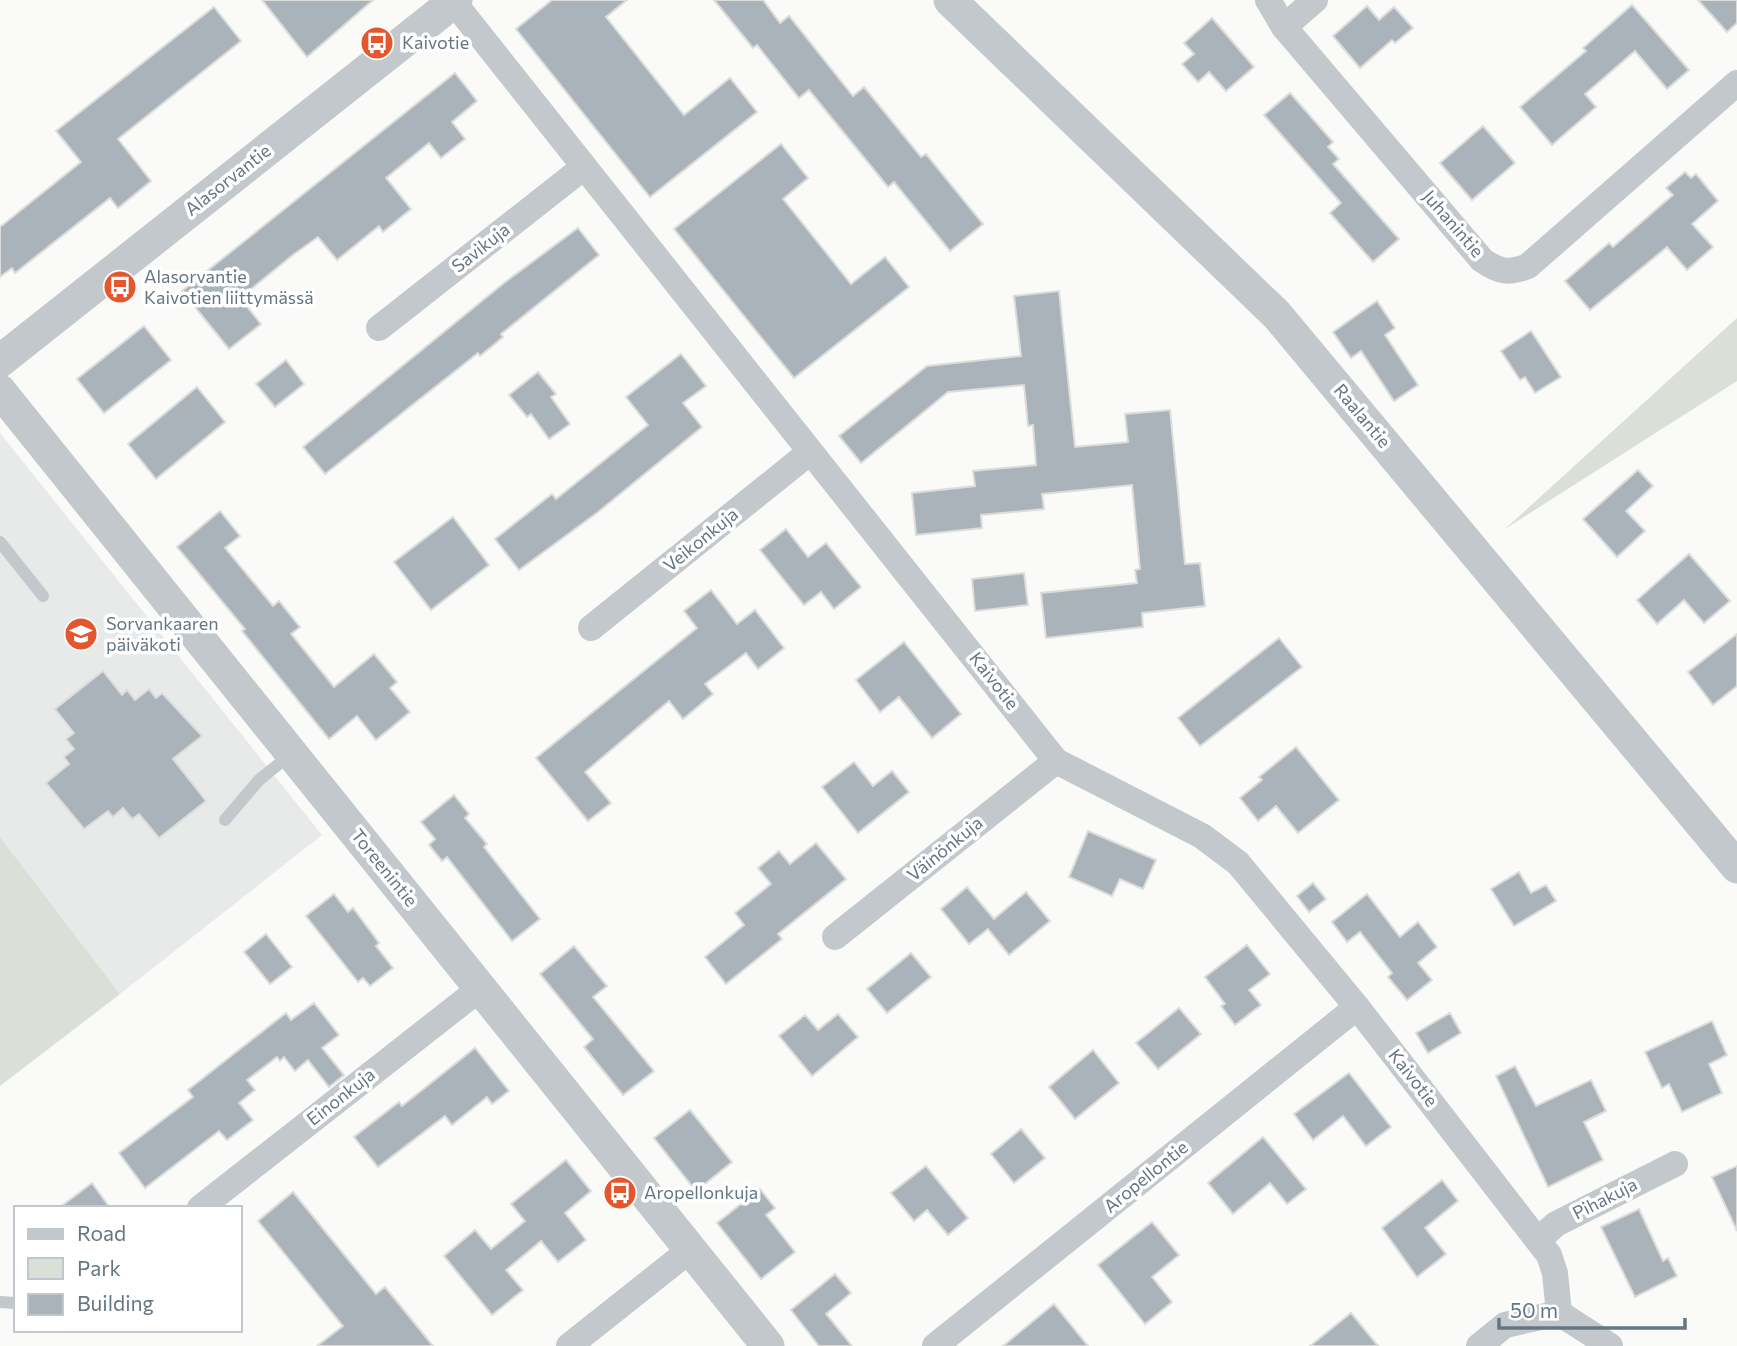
<svg xmlns="http://www.w3.org/2000/svg" width="1737" height="1346" viewBox="0 0 1737 1346" font-family="Commissioner,sans-serif">
	<style>
		.built { fill: #e8e9e9 }
		.green { fill: #dadfd7 }
		.building { fill: #aab3b9; stroke: #dcdcda; stroke-width: 2 }
		.lines { fill: none; stroke-linecap: round; stroke-linejoin: round }
		.service { stroke: #c3c8cc; stroke-width: 12 }
		.minor { stroke: #c3c8cc; stroke-width: 26 }
		.tertiary { stroke: #c3c8cc; stroke-width: 33 }
		.labels { text-anchor: middle; stroke-width: 7; stroke-linejoin: round; paint-order: stroke }
		.poi-label { font-size: 18px; fill: #657683; stroke: #fff; text-anchor: start }
		.street-label { font-size: 18px; fill: #657683; stroke: #fff }
	</style>
	<rect width="100%" height="100%" fill="#fafaf8"/>
	<path class="built" d="M0 433 322 835 120 994 0 837Z"/>
	<g class="green">
		<path d="M1737 318V381L1505 529Z"/>
		<path d="M0 837 120 994 0 1086Z"/>
	</g>
	<g class="building">
		<path d="M262 0H373L307 57Z"/>
		<path d="M552 0H627L606 17 684 115 730 78 757 112 650 197 516 29Z"/>
		<path d="M714 0H763L780 23 789 16 853 96 864 87 921 157 926 154 983 224 950 251 894 182 888 187 809 90 799 98 757 45 753 48Z"/>
		<path d="M1698 0H1737V23L1727 32Z"/>
		<path d="M1632 5 1689 70 1667 89 1635 51 1585 94 1596 107 1552 145 1520 107 1586 51 1583 48Z"/>
		<path d="M1367 6 1379 20 1394 7 1413 28 1395 43 1392 40 1360 68 1333 36Z"/>
		<path d="M214 7 241 41 118 139 151 181 118 208 110 198 15 273 12 268 0 277V227L81 162 56 131Z"/>
		<path d="M1212 18 1254 67 1226 91 1209 72 1198 82 1182 64 1194 54 1184 43Z"/>
		<path d="M455 73 477 101 452 122 465 139 441 158 429 143 386 178 411 209 383 232 379 226 337 260 318 237 294 254 240 298 261 324 229 349 182 291Z"/>
		<path d="M1290 93 1333 142 1328 147 1339 159 1333 164 1399 239 1373 262 1330 213 1341 203 1264 115Z"/>
		<path d="M1483 126 1515 163 1472 200 1440 163Z"/>
		<path d="M781 144 808 178 783 199 851 284 885 257 909 287 794 378 674 229Z"/>
		<path d="M1685 172 1691 178 1696 174 1718 201 1692 224 1713 247 1687 270 1667 247 1590 310 1565 281 1609 243 1613 247 1673 195 1666 188Z"/>
		<path d="M578 228 599 255 501 334 503 337 480 356 478 353 325 474 303 447 504 283Z"/>
		<path d="M1059 291 1075 447 1128 442 1125 414 1170 410 1185 564 1200 563 1205 606 1142 613 1143 627 1046 638 1041 593 1137 583 1135 570 1140 569 1132 485 1042 494 1044 509 981 515 982 528 916 535 912 493 975 486 973 471 1036 465 1033 425 1028 426 1024 385 948 392 861 463 839 436 927 366 1021 356 1014 296Z"/>
		<path d="M1377 301 1395 328 1385 335 1418 385 1394 401 1361 351 1351 358 1333 332Z"/>
		<path d="M144 326 171 360 104 413 77 379Z"/>
		<path d="M1531 331 1561 377 1535 393 1525 377 1520 380 1501 351Z"/>
		<path d="M681 354 706 386 683 403 702 427 598 512 519 570 495 539 552 494 556 499 648 425 626 397Z"/>
		<path d="M286 360 304 384 275 407 256 384Z"/>
		<path d="M538 372 556 394 551 397 570 424 549 439 531 414 527 417 509 395Z"/>
		<path d="M197 387 225 422 156 479 128 444Z"/>
		<path d="M1638 470 1653 486 1626 511 1645 531 1617 557 1583 519Z"/>
		<path d="M220 511 240 536 225 548 273 606 279 601 300 627 291 634 334 687 374 654 397 682 390 688 410 712 376 740 357 716 329 739 242 631 245 629 177 547Z"/>
		<path d="M453 517 489 565 431 610 394 562Z"/>
		<path d="M786 529 808 557 826 543 861 587 834 609 821 592 804 605 760 550Z"/>
		<path d="M1689 554 1730 601 1704 623 1684 600 1657 624 1637 600Z"/>
		<path d="M1024 573 1028 605 975 611 972 579Z"/>
		<path d="M711 590 737 624 755 610 784 648 758 669 746 653 705 684 713 694 683 719 669 701 585 772 611 803 588 821 536 758 697 628 684 611Z"/>
		<path d="M1737 634V686L1713 705 1688 672Z"/>
		<path d="M1279 638 1302 667 1200 746 1178 718Z"/>
		<path d="M904 642 961 714 932 738 899 697 880 712 856 680Z"/>
		<path d="M103 671 122 695 127 690 135 700 149 689 156 698 162 693 202 736 173 759 206 801 159 838 139 814 132 819 123 808 113 817 108 811 84 829 46 783 69 764 64 757 74 749 66 739 74 733 55 709Z"/>
		<path d="M1296 747 1339 800 1298 833 1276 806 1258 821 1240 798 1262 780 1259 777Z"/>
		<path d="M854 762 873 786 892 771 909 792 858 833 822 787Z"/>
		<path d="M454 795 469 814 465 818 487 844 484 847 540 919 512 941 447 857 442 861 429 845 435 839 421 822Z"/>
		<path d="M1088 831 1156 860 1143 889 1120 879 1112 896 1069 877Z"/>
		<path d="M816 843 846 879 778 934 782 939 726 984 705 957 744 925 735 913 771 884 758 868 779 851 790 864Z"/>
		<path d="M1519 872 1531 893 1546 885 1556 901 1514 926 1491 889Z"/>
		<path d="M1313 883 1326 899 1309 912 1297 896Z"/>
		<path d="M967 887 994 919 1026 892 1050 921 1009 955 988 929 969 944 941 909Z"/>
		<path d="M334 894 348 912 353 908 379 943 376 946 393 968 370 986 363 978 358 982 306 916Z"/>
		<path d="M1367 894 1400 937 1418 922 1437 947 1418 963 1432 980 1407 1000 1388 977 1392 973 1360 932 1347 942 1332 922Z"/>
		<path d="M266 934 292 967 270 984 244 952Z"/>
		<path d="M1247 945 1270 974 1249 990 1261 1005 1235 1025 1221 1006 1225 1004 1205 977Z"/>
		<path d="M574 946 607 986 593 997 654 1071 623 1095 584 1047 593 1039 540 974Z"/>
		<path d="M911 953 931 977 887 1013 867 989Z"/>
		<path d="M314 1003 339 1035 322 1048 344 1075 329 1087 308 1060 295 1071 284 1057 280 1061 277 1057 247 1080 255 1090 239 1103 253 1120 227 1140 219 1131 145 1188 119 1153 193 1097 188 1090 286 1013 291 1020Z"/>
		<path d="M1179 1008 1201 1034 1158 1069 1136 1043Z"/>
		<path d="M1450 1013 1461 1033 1428 1053 1416 1033Z"/>
		<path d="M838 1014 858 1037 812 1076 779 1036 805 1015 818 1030Z"/>
		<path d="M1712 1021 1727 1055 1709 1064 1722 1093 1682 1112 1669 1084 1662 1088 1645 1052Z"/>
		<path d="M475 1048 509 1091 492 1104 487 1097 452 1125 445 1116 378 1167 354 1137 399 1102 402 1106Z"/>
		<path d="M1093 1050 1119 1083 1075 1119 1049 1087Z"/>
		<path d="M1515 1066 1536 1106 1591 1080 1606 1111 1584 1122 1603 1160 1548 1187 1496 1076Z"/>
		<path d="M1349 1073 1391 1127 1366 1146 1343 1116 1313 1140 1294 1114Z"/>
		<path d="M690 1110 732 1162 696 1191 654 1138Z"/>
		<path d="M1021 1129 1045 1158 1014 1183 991 1154Z"/>
		<path d="M1263 1137 1306 1189 1287 1204 1270 1183 1233 1214 1208 1183Z"/>
		<path d="M566 1160 591 1191 565 1213 586 1240 558 1262 541 1241 506 1270 523 1290 492 1315 444 1256 475 1230 491 1249 525 1221 511 1204Z"/>
		<path d="M926 1166 968 1218 948 1235 927 1210 914 1221 891 1193Z"/>
		<path d="M1737 1166V1231L1712 1177Z"/>
		<path d="M1442 1180 1458 1201 1425 1228 1446 1254 1417 1277 1382 1228Z"/>
		<path d="M92 1183 110 1208H59Z"/>
		<path d="M760 1189 775 1208 766 1215 795 1252 761 1279 717 1223Z"/>
		<path d="M293 1192 376 1294 385 1287 433 1346H317L343 1326 258 1221Z"/>
		<path d="M1639 1209 1663 1261 1668 1258 1677 1276 1635 1297 1601 1227Z"/>
		<path d="M1152 1222 1179 1255 1152 1277 1172 1302 1145 1324 1098 1265Z"/>
		<path d="M835 1274 851 1293 826 1314 852 1346H819L791 1310Z"/>
		<path d="M1054 1304 1088 1346H1003Z"/>
		<path d="M1351 1313 1378 1346H1310Z"/>
	</g>
	<g class="lines">
		<g class="service">
			<path d="M0 542 43 596"/>
			<path d="M225 820 259 780 291 754"/>
			<path d="M0 1302 16 1303"/>
		</g>
		<g class="minor">
			<path d="M452 0 1056 761 1202 836 1238 863 1357 1007 1549 1255 1555 1273 1559 1313"/>
			<path d="M1268 0 1284 27 1482 260C1499 272 1509 274 1528 266L1737 83"/>
			<path d="M1284 27 1315 0"/>
			<path d="M379 328 584 167"/>
			<path d="M591 628 810 452"/>
			<path d="M835 937 1056 761"/>
			<path d="M200 1208 482 987"/>
			<path d="M1538 1240 1556 1224 1675 1164"/>
			<path d="M569 1346 690 1250"/>
			<path d="M935 1346 1357 1007"/>
			<path d="M1479 1346 1505 1325 1559 1313 1610 1346"/>
		</g>
		<g class="tertiary">
			<path d="M950 0 1277 315 1737 867"/>
			<path d="M0 361 456 0"/>
			<path d="M0 391 768 1346"/>
		</g>
	</g>
	<defs>
		<symbol id="bus-disc" viewBox="-11 -11 22 22"><circle r="9.5" fill="#e4572e" stroke="#fff"/><path d="M-5-6H5V4H4V6H2V4H-2V6H-4V4H-5ZM-3.5-4V0h7V-4ZM-3.5 1.2v1.5H-2V1.2ZM2 1.2v1.5H3.5V1.2Z" fill="#fff"/></symbol>
		<symbol id="school-disc" viewBox="-11 -11 22 22"><circle r="9.5" fill="#e4572e" stroke="#fff"/><path d="M0-5L7-2L0 1L-7-2ZM-4 1L0 2.5L4 1V4Q0 6-4 4Z" fill="#fff"/></symbol>
	</defs>
	<g fill-rule="evenodd">
		<use href="#bus-disc" x="358" y="24" width="38" height="38"/>
		<use href="#bus-disc" x="101" y="268" width="38" height="38"/>
		<use href="#school-disc" x="62" y="615" width="38" height="38"/>
		<use href="#bus-disc" x="601" y="1174" width="38" height="38"/>
	</g>
	<g class="labels">
		<g class="poi-label">
			<text x="402" y="49">Kaivotie</text>
			<text x="144" y="283">Alasorvantie<tspan x="144" dy="21">Kaivotien liittymässä</tspan></text>
			<text x="106" y="630">Sorvankaaren<tspan x="106" dy="21">päiväkoti</tspan></text>
			<text x="644" y="1199">Aropellonkuja</text>
		</g>
		<g class="street-label">
			<text transform="translate(228 180) rotate(-38)" y="6">Alasorvantie</text>
			<text transform="translate(1453 224) rotate(49)" y="6">Juhanintie</text>
			<text transform="translate(481 248) rotate(-38)" y="6">Savikuja</text>
			<text transform="translate(1362 416) rotate(50)" y="6">Raalantie</text>
			<text transform="translate(701 540) rotate(-39)" y="6">Veikonkuja</text>
			<text transform="translate(994 681) rotate(52)" y="6">Kaivotie</text>
			<text transform="translate(945 849) rotate(-39)" y="6">Väinönkuja</text>
			<text transform="translate(384 868) rotate(51)" y="6">Toreenintie</text>
			<text transform="translate(1413 1078) rotate(52)" y="6">Kaivotie</text>
			<text transform="translate(341 1097) rotate(-38)" y="6">Einonkuja</text>
			<text transform="translate(1146 1177) rotate(-39)" y="6">Aropellontie</text>
			<text transform="translate(1605 1199) rotate(-27)" y="6">Pihakuja</text>
		</g>
	</g>
	<rect x="14" y="1206" width="228" height="126" fill="#ffffff" stroke="#c1c8cd" stroke-width="2"/>
	<rect x="28" y="1229" width="35" height="10" fill="#c3c8cc" stroke="#c1c8cd" stroke-width="2"/>
	<text x="77" y="1241" font-size="21" fill="#657683">Road</text>
	<rect x="28" y="1258" width="35" height="21" fill="#dadfd7" stroke="#c1c8cd" stroke-width="2"/>
	<text x="77" y="1276" font-size="21" fill="#657683">Park</text>
	<rect x="28" y="1294" width="35" height="21" fill="#aab3b9" stroke="#c1c8cd" stroke-width="2"/>
	<text x="77" y="1311" font-size="21" fill="#657683">Building</text>
	<path d="M1499 1318v10h186v-10" fill="none" stroke="#657683" stroke-width="3.5"/>
	<text x="1510" y="1318" font-size="21" fill="#657683" stroke="#ffffff" stroke-width="5" paint-order="stroke">50 m</text>
</svg>
